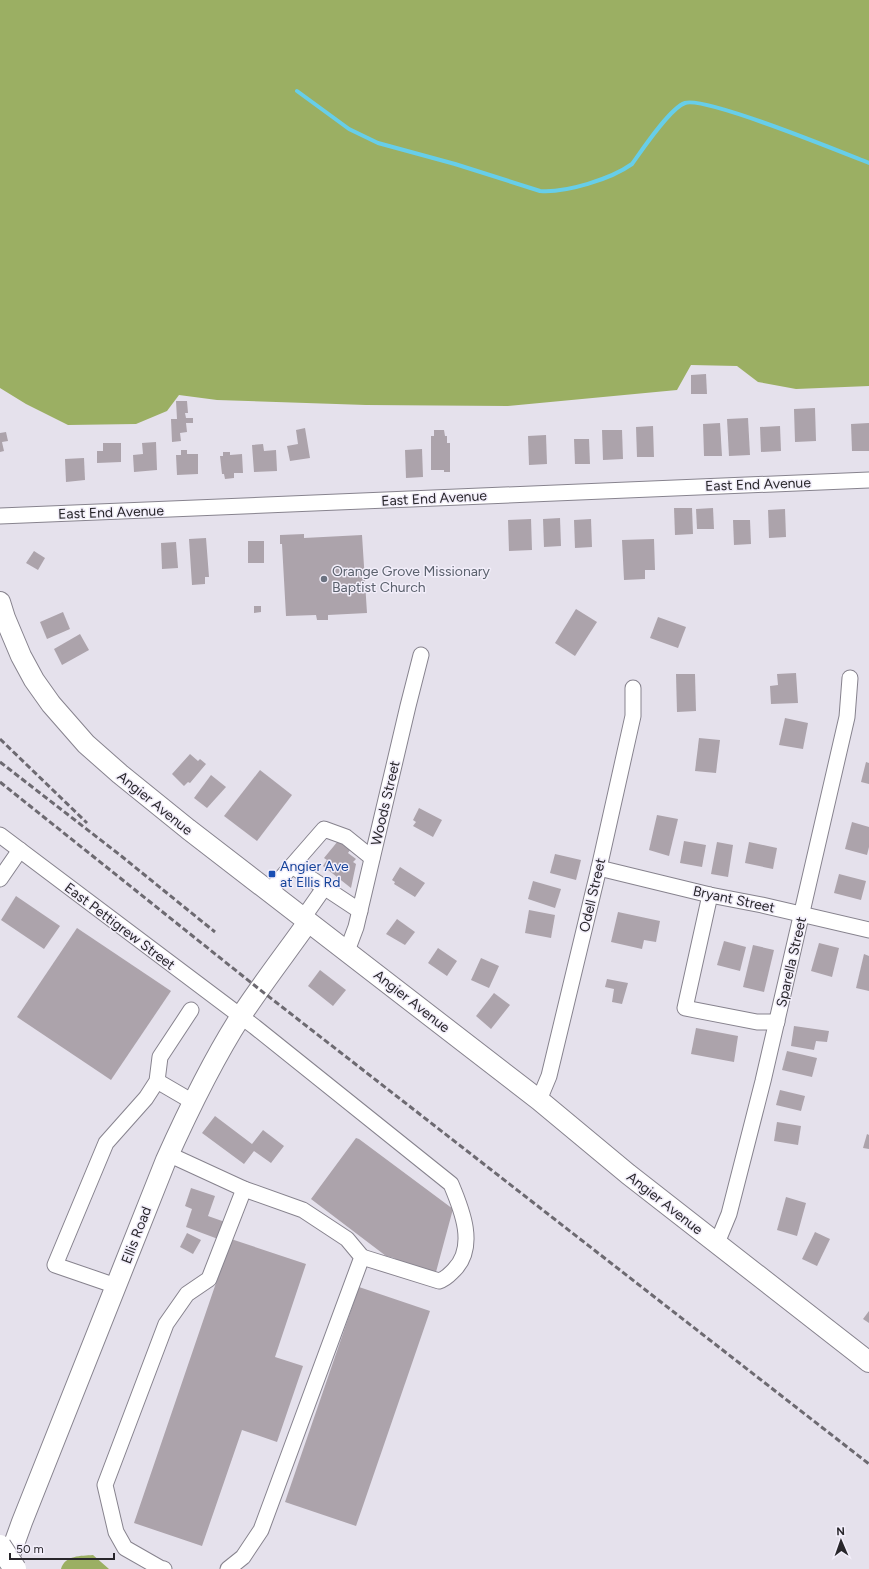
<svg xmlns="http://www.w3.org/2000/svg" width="869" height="1569" viewBox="0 0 869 1569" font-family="Figtree,sans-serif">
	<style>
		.forest { fill: #9baf63 }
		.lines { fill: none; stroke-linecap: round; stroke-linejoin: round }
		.stream { stroke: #67cee9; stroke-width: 4 }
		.building { fill: #aca3ab }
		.minor-casing { stroke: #87838e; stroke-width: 17 }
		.major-casing { stroke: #87838e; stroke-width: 22 }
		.minor { stroke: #fff; stroke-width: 15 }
		.major { stroke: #fff; stroke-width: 20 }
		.rail { stroke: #6d6a71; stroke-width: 3; stroke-dasharray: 6 3; stroke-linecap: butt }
		.highway-bridge-casing { stroke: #87838e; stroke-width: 24; stroke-linecap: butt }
		.highway-bridge { stroke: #fff; stroke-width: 22 }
		.worship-dot { fill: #6b7280; stroke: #f2eefa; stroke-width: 1.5 }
		.transit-dot { fill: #1a4fb4; stroke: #f2eefa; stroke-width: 1.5 }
		.labels { text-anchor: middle; stroke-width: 3; stroke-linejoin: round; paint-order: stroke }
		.street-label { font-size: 14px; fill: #28262b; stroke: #f2eefa }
		.worship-label { font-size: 14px; fill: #5b616d; stroke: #f2eefa; text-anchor: start }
		.transit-label { font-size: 14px; fill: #164399; stroke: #f2eefa; text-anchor: start }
	</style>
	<rect width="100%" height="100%" fill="#e5e1ec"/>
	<g class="forest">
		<path d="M0 0H869V386L796 389 758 382 737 366 691 365 677 390 508 406 366 405 217 400 179 395 167 411 136 424 68 425 26 404 0 388Z"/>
		<path d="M93 1555 109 1569H61C65 1555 81 1556 93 1555Z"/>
	</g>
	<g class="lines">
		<path class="stream" d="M297 91 349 129 378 143 455 164 540 191C566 193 611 179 632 164 642 150 670 108 685 103 705 96 841 152 869 163"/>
	</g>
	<g class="building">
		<path d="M706 374 707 394H691V375Z"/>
		<path d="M176 401H187L188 413H185L186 418H193V423H186L187 432 180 433 181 441 172 442 171 419H177Z"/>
		<path d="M815 408 816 441 795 442 794 409Z"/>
		<path d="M748 418 750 455 729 456 727 419Z"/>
		<path d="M720 423 722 456H704L703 424Z"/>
		<path d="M869 423V451H852L851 424Z"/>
		<path d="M653 426 654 457H637L636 427Z"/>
		<path d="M780 426 781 451 761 452 760 427Z"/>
		<path d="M305 428 310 458 290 461 287 446 298 444 296 430Z"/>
		<path d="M434 430H444L445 436H447V443H450V472H444V470H431V436H434Z"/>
		<path d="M602 430H622L623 459 603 460Z"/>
		<path d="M6 432 8 441 2 442 4 451 0 452V433Z"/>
		<path d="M546 435 547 464 529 465 528 436Z"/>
		<path d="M574 439H589L590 464H575Z"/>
		<path d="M156 442 157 470 134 472 133 455 143 454 142 443Z"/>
		<path d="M103 443H121V462L97 463V451H103Z"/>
		<path d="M263 444 264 451 276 450 277 471 254 472 252 445Z"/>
		<path d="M422 449 423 477 406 478 405 450Z"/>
		<path d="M181 450H187V454H198V474L177 475 176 455H181Z"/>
		<path d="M223 452H230V455L242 454 243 473H234V478L225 479 224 474H222L220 456H223Z"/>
		<path d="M84 458 85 480 66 482 65 459Z"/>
		<path d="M674 508H692L693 534 675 535Z"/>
		<path d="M713 508 714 529H697L696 509Z"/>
		<path d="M785 509 786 537 769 538 768 510Z"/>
		<path d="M560 518 561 546 544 547 543 519Z"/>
		<path d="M531 519 532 550 509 551 508 520Z"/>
		<path d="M591 519 592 547 575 548 574 520Z"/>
		<path d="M733 520H750L751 544 734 545Z"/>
		<path d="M304 534V538L362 535 367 613 328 615V620H317L316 615 286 616 282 544H280V535Z"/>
		<path d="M206 538 209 577H205V584L192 585 189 539Z"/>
		<path d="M654 539 655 570H645V579L624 580 622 540Z"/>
		<rect x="248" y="541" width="16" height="22"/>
		<path d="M176 542 178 568 162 569 161 543Z"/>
		<path d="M34 551 45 558 38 570 26 563Z"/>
		<path d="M254 606H261V612L254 613Z"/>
		<path d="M576 609 597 622 575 656 555 643Z"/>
		<path d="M63 612 70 629 47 639 40 622Z"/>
		<path d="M658 617 686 627 678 648 650 638Z"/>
		<path d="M80 634 89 650 62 665 54 649Z"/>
		<path d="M796 673 798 703 771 704 770 686 778 685 777 674Z"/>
		<path d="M676 674H695L696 711 677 712Z"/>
		<path d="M785 718 808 723 803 749 779 745Z"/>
		<path d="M699 738 720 740 716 773 695 771Z"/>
		<path d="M190 754 198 761 200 759 206 764 190 783 188 782 184 786 172 774Z"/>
		<path d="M866 762 869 763V784L861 782Z"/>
		<path d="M260 770 292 795 257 841 224 816Z"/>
		<path d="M211 775 226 787 207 808 194 798Z"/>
		<path d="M419 808 442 820 433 837 413 826 416 822 413 820Z"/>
		<path d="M657 815 678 819 669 856 649 850Z"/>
		<path d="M852 822 869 827V847L867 855 845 849Z"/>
		<path d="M338 841 350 850 348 853 356 859 353 862 356 864 351 888 323 866 327 860 324 858Z"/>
		<path d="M684 841 706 845 702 867 680 863Z"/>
		<path d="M717 842 733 845 728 877 711 874Z"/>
		<path d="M749 842 777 848 773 869 745 863Z"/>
		<path d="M555 854 581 860 576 880 550 873Z"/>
		<path d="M400 867 425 883 415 897 394 884 395 882 392 880Z"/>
		<path d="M839 874 866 881 861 900 834 893Z"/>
		<path d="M533 881 561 889 555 908 528 899Z"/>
		<path d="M16 896 60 926 44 949 1 920Z"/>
		<path d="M529 910 555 915 551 938 525 933Z"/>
		<path d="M618 912 660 921 656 942 644 940 642 949 611 942Z"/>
		<path d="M397 919 415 932 405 945 386 934Z"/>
		<path d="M77 928 171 991 111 1080 17 1017Z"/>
		<path d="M724 941 746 947 740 971 717 965Z"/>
		<path d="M819 943 839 948 832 977 811 971Z"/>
		<path d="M753 945 774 950 764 992 743 987Z"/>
		<path d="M438 948 457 961 447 976 428 963Z"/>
		<path d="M864 954 869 956V991L856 988Z"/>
		<path d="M481 958 499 966 489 988 471 980Z"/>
		<path d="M320 970 346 990 333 1006 308 986Z"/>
		<path d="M607 979 628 983 622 1004 612 1002 614 989 605 987Z"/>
		<path d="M494 993 510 1005 491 1029 476 1016Z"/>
		<path d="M794 1026 829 1031 827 1042 816 1041 814 1050 791 1046Z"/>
		<path d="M696 1028 738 1036 734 1062 691 1054Z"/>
		<path d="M787 1051 817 1058 812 1077 782 1070Z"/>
		<path d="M780 1090 805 1096 801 1111 776 1105Z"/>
		<path d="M215 1116 252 1144 263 1130 284 1146 271 1163 254 1151 244 1164 202 1133Z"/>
		<path d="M777 1122 801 1126 798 1145 774 1141Z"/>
		<path d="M867 1134 869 1135V1149L863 1148Z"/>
		<path d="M356 1138 359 1139 453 1209 436 1272 402 1264 394 1258 386 1256 311 1199Z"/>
		<path d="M191 1188 215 1196 208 1216 225 1222 218 1239 186 1227 192 1209 185 1206Z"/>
		<path d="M786 1197 806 1203 797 1236 777 1230Z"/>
		<path d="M815 1232 830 1239 817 1266 802 1259Z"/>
		<path d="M187 1233 201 1240 193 1254 180 1247Z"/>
		<path d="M231 1239 306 1264 275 1357 303 1366 277 1442 242 1430 202 1546 134 1523Z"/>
		<path d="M359 1287 430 1311 356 1526 285 1502Z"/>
		<path d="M869 1311V1323L863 1319Z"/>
	</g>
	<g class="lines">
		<defs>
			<g id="minor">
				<path d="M0 516 869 480"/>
				<path d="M0 835 255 1027 451 1184C462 1210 477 1247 454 1270 449 1275 446 1279 439 1281L362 1257"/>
				<path d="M292 866 360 911"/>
				<path d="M599 868 710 895 762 905 869 930"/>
				<path d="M0 879 20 850"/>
				<path d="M269 892 324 829 346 837 372 858"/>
				<path d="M710 895 685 1008 757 1022H777"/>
				<path d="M303 918 324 888"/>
				<path d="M347 951 356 927 408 706 421 655"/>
				<path d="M157 1081 193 1102"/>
				<path d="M539 1100 549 1076 599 868 633 716V688"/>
				<path d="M168 1154 244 1189 303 1210 347 1239 362 1257 261 1530 243 1557 228 1569"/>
				<path d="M717 1243 729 1214 763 1081 847 717 850 678"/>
				<path d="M116 1286 55 1265 106 1143 146 1098 157 1081 160 1057 191 1010"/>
				<path d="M164 1569 160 1568 125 1548 116 1532 105 1485 166 1324 187 1294 209 1279 244 1189"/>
			</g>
			<g id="major">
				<path d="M0 602 5 618 21 656 34 680 51 704 86 744 120 774 188 829 539 1100 628 1174 869 1362"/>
				<path d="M5 1569 22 1522 166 1160C188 1111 212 1061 241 1016 262 984 286 953 308 922"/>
			</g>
		</defs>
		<use href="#minor" class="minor-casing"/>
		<use href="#major" class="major-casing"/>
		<use href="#minor" class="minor"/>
		<use href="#major" class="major"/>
		<g class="rail">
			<path d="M0 739 87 823"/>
			<path d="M0 762 120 855 215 932"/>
			<path d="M0 782 259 989 869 1464"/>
		</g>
		<defs>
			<path id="highway-bridge" d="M0 1546 15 1569"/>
		</defs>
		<use href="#highway-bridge" class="highway-bridge-casing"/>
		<use href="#highway-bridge" class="highway-bridge"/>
	</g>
	<circle class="worship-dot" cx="324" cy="579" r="4"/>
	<rect class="transit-dot" x="268" y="870" width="8" height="8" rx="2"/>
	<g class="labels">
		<g class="street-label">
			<text transform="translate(758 484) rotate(-2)" y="5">East End Avenue</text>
			<text transform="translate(434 498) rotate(-3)" y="5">East End Avenue</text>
			<text transform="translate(111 512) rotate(-2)" y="5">East End Avenue</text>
			<text transform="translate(155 803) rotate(39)" y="5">Angier Avenue</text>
			<text transform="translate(385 803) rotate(-77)" y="5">Woods Street</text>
			<text transform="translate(592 895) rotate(-77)" y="5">Odell Street</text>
			<text transform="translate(734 899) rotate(12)" y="5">Bryant Street</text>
			<text transform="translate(120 926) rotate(37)" y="5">East Pettigrew Street</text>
			<text transform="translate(791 962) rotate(-77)" y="5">Sparella Street</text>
			<text transform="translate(412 1001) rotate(38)" y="5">Angier Avenue</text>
			<text transform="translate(665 1203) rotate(38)" y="5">Angier Avenue</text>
			<text transform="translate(136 1235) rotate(-69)" y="5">Ellis Road</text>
		</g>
		<g class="worship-label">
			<text x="332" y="576">Orange Grove Missionary<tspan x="332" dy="16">Baptist Church</tspan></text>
		</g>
		<g class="transit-label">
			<text x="280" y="871">Angier Ave<tspan x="280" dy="16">at Ellis Rd</tspan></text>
		</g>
	</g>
	<g transform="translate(841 1541) rotate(358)" stroke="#f2eefa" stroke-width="3" paint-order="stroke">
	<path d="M0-3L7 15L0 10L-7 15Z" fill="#28262b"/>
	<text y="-6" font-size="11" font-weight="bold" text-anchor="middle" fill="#28262b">N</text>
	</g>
	<path d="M10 1553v6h104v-6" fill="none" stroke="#28262b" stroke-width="2"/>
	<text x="16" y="1553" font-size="12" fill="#28262b" stroke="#f2eefa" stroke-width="3" paint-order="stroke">50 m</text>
</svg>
